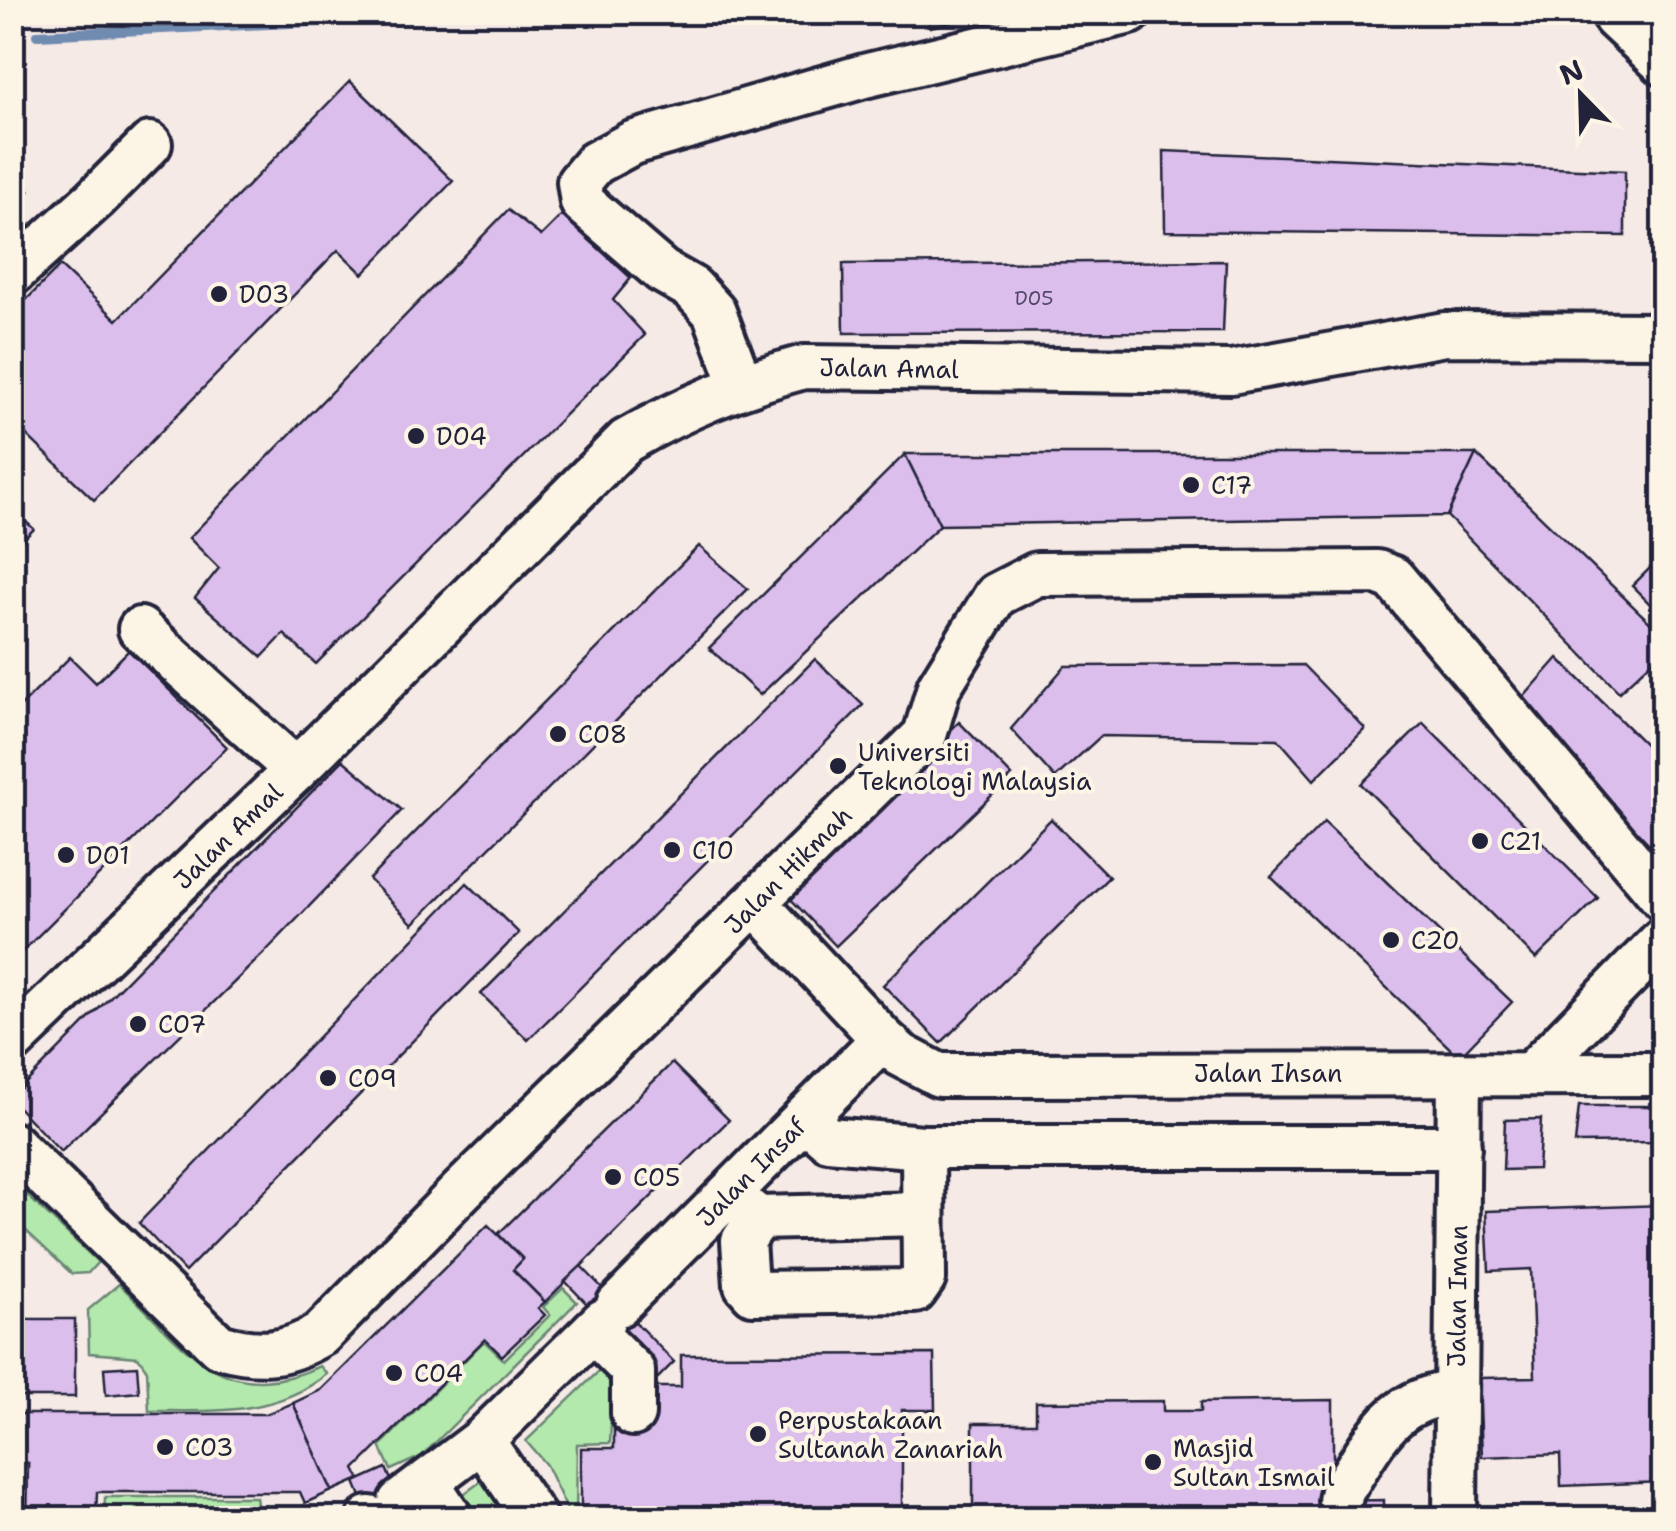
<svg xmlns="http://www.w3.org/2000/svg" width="1676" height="1531" viewBox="0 0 1676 1531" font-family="'Shantell Sans',sans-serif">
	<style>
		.green { fill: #b3e9ac; stroke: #6a8674; stroke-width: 2.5 }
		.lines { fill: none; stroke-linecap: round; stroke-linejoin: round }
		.stream { stroke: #6f8bb0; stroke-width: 10 }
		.building { fill: #dcbeec; stroke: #22223b; stroke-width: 2.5 }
		.minor-casing { stroke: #22223b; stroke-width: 50 }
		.minor { stroke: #fcf5e5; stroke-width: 42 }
		.poi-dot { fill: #22223b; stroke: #fcf5e5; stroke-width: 4 }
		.labels { text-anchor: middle; stroke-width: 8; stroke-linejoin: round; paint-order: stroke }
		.number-label { font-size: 20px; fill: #504967 }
		.poi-label { font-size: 25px; fill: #22223b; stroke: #fcf5e5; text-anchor: start }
		.street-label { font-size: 25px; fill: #22223b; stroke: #fcf5e5 }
	</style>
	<rect width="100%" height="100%" fill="#f6eae6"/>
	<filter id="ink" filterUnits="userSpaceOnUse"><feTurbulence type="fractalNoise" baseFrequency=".01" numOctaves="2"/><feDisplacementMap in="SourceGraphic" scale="20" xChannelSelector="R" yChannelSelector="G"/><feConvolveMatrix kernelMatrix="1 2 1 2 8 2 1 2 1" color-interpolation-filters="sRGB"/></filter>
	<g filter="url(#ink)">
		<g class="green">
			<path d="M13 1182 98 1262 88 1273 72 1274 21 1226H13Z"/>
			<path d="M119 1284C186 1346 220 1411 320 1366L327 1374C275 1416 212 1411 149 1411L147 1370 138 1357 89 1353 88 1310Z"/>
			<path d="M563 1288 577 1302 422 1456 391 1470 380 1446 484 1341 504 1360 550 1315 543 1307Z"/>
			<path d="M602 1368 613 1380 610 1443 577 1444 576 1518H571L546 1465 526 1441Z"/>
			<path d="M487 1477 522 1518H431Z"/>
			<path d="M105 1497H256L259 1518H104Z"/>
		</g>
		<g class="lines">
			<path class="stream" d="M37 35 374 19 422 12"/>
		</g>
		<g class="building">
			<path d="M927 12H998L930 27Z"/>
			<path d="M350 81 453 181 363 274 338 250 94 500 12 421V367L22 357 12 348V314L60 266 117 320Z"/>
			<path d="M1164 151 1625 171V236L1165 231Z"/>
			<path d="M12 175 29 191 12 207Z"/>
			<path d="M508 210 541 236 562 215 631 278 613 300 645 335 316 664 284 634 262 657 195 598 219 568 189 538Z"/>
			<path d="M1226 261 1223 332 844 333 843 264Z"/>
			<path d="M905 454 940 525 760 695 709 648Z"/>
			<path d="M905 454H1476L1447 516 940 525Z"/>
			<path d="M1476 454 1664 636V650L1619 692 1447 516Z"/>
			<path d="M12 509 34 529 12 551Z"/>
			<path d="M699 546 748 589 413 924 369 879Z"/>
			<path d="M1664 554V618L1632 586Z"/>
			<path d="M129 650 227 747 12 962V715L70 657 96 683Z"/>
			<path d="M1558 658 1664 763V859L1515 707Z"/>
			<path d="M815 659 863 705 528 1040 481 994Z"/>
			<path d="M1303 665 1365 729 1314 780 1278 739 1101 736 1055 778 1011 729 1065 666Z"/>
			<path d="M959 722 1012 776 836 946 784 892Z"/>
			<path d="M1423 723 1598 898 1536 959 1361 784Z"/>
			<path d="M343 760 402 810 265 952 61 1152 12 1101V1097Z"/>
			<path d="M1051 819 1109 877 941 1043 883 985Z"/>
			<path d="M1324 822 1512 1002 1459 1057 1271 877Z"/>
			<path d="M467 883 519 933 185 1272 139 1223Z"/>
			<path d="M672 1063 729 1120 545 1302 513 1270 523 1259 498 1234Z"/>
			<path d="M1579 1106H1663L1662 1142 1575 1143Z"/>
			<path d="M1541 1119 1538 1169 1503 1170 1505 1120Z"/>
			<path d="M1664 1205V1482L1561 1486 1560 1454 1482 1457 1479 1378 1535 1377 1531 1269 1489 1271 1486 1211Z"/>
			<path d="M488 1225 523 1259 513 1270 545 1302 538 1308 545 1315 502 1356 485 1339 355 1469 360 1479 332 1491 293 1403 321 1390Z"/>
			<path d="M581 1266 674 1362 658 1378 565 1281Z"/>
			<rect x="12" y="1319" width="63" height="78"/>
			<path d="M934 1354 935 1410H902V1518H581V1448H614V1419L649 1387H681V1355Z"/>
			<path d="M137 1366 139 1392 106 1395 104 1368Z"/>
			<path d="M1333 1400V1501L1384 1500V1518H973V1423H1036V1402L1163 1401V1411H1201V1402Z"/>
			<path d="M293 1403 332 1491 305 1503 300 1492H97L96 1518 38 1517V1511H27L28 1463H18V1414H266Z"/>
			<path d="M12 1430H17L18 1463H28L27 1511 12 1510Z"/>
			<path d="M386 1468 407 1518H370L355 1482Z"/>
		</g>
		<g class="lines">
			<defs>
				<g id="minor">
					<path d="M1615 18 1664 64"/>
					<path d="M12 274 95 199 150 144"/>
					<path d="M741 384 714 312 692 288 662 271 582 202 579 182 595 163 632 143 864 76 1130 12"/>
					<path d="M140 629 296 770"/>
					<path d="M755 903 883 1039 901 1055 939 1075 1664 1074"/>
					<path d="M12 1042 296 770 626 441C685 407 738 385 804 367L1231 372 1445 334 1664 335"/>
					<path d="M1531 1074 1664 938"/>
					<path d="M804 1118 828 1139 923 1147H1459"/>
					<path d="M12 1144 219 1346C258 1357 285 1356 321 1334L461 1191 925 735 939 687 996 595 1037 574 1377 572 1393 578 1664 900"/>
					<path d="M736 1200 758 1218 923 1214"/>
					<path d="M758 1218 743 1241 746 1285 753 1293 915 1291 924 1278 923 1147"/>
					<path d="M618 1305 883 1039"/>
					<path d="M593 1331 633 1371V1414"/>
					<path d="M482 1440 535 1518"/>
					<path d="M428 1483 451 1518"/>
					<path d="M1340 1501 1342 1491C1376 1439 1389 1400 1456 1392"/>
					<path d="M400 1502 482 1440 603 1321"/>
					<path d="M369 1518H370"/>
					<path d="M1455 1518 1459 1074"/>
				</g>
			</defs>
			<use href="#minor" class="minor-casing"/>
			<use href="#minor" class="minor"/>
		</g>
	</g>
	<g class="poi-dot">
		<circle cx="219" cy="294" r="10"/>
		<circle cx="416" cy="436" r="10"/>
		<circle cx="1191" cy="485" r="10"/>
		<circle cx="558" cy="734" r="10"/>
		<circle cx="838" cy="766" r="10"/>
		<circle cx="1480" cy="841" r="10"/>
		<circle cx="672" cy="850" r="10"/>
		<circle cx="66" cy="855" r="10"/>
		<circle cx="1391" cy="940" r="10"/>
		<circle cx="138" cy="1024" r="10"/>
		<circle cx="328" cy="1078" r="10"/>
		<circle cx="613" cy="1177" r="10"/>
		<circle cx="394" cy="1373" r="10"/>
		<circle cx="758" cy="1434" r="10"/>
		<circle cx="165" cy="1447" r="10"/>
		<circle cx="1153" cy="1462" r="10"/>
	</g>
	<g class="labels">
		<g class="number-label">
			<text x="1034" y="305">D05</text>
		</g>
		<g class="poi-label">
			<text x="239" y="303">D03</text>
			<text x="436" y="445">D04</text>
			<text x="1211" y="494">C17</text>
			<text x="578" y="743">C08</text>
			<text x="858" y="761">Universiti<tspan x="858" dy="29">Teknologi Malaysia</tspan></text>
			<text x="1500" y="850">C21</text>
			<text x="692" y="859">C10</text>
			<text x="86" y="864">D01</text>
			<text x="1411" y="949">C20</text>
			<text x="158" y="1033">C07</text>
			<text x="348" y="1087">C09</text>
			<text x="633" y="1186">C05</text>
			<text x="414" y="1382">C04</text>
			<text x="778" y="1429">Perpustakaan<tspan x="778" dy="29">Sultanah Zanariah</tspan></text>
			<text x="185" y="1456">C03</text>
			<text x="1173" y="1457">Masjid<tspan x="1173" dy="29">Sultan Ismail</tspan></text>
		</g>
		<g class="street-label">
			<text transform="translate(889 368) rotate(1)" y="9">Jalan Amal</text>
			<text transform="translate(228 836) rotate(-44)" y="9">Jalan Amal</text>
			<text transform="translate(788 870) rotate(-45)" y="9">Jalan Hikmah</text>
			<text x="1268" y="1082">Jalan Ihsan</text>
			<text transform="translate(751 1172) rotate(-45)" y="9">Jalan Insaf</text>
			<text transform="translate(1457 1296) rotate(-89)" y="9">Jalan Iman</text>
		</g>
	</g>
	<rect width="1676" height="1531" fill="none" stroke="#fcf5e5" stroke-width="50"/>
	<rect x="25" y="25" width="1626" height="1481" fill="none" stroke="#22223b" stroke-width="4" filter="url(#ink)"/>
	<g transform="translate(1581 95) rotate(337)" stroke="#fcf5e5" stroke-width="8" paint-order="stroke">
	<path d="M0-8L18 38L0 25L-18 38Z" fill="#22223b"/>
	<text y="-15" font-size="28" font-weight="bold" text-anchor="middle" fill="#22223b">N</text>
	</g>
</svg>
